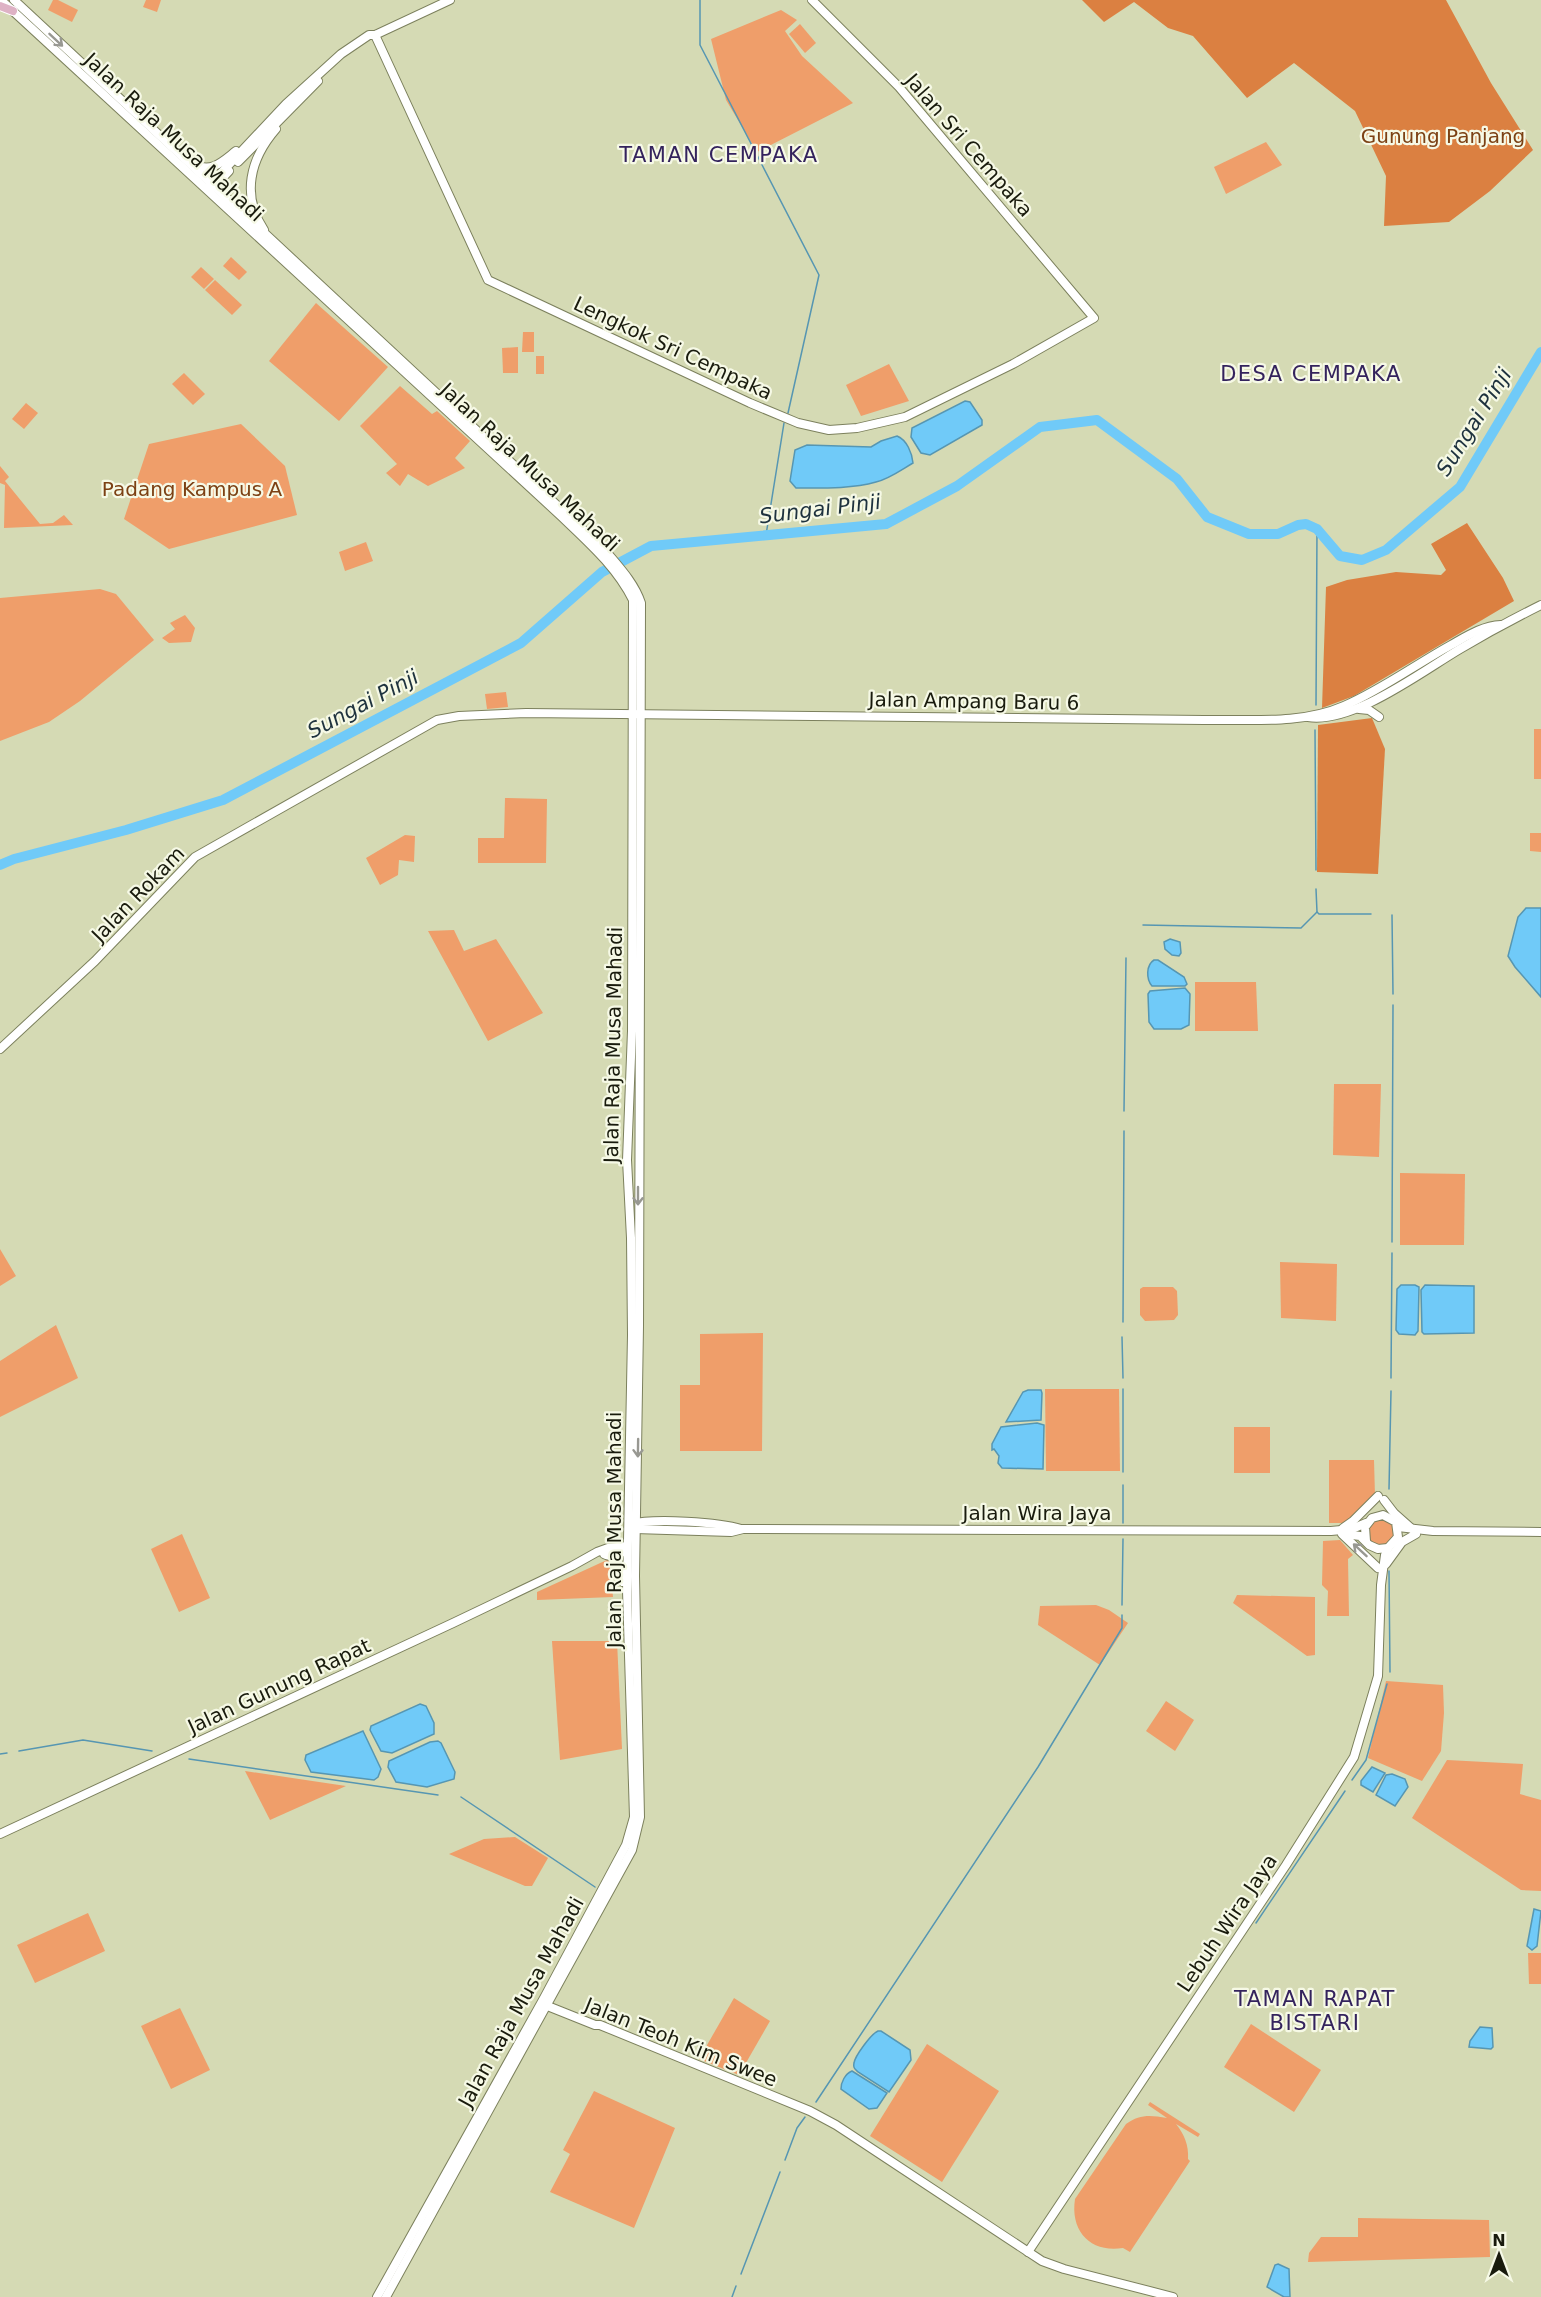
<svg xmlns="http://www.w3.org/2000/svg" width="1541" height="2297" viewBox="0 0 1541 2297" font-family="'DejaVu Sans',sans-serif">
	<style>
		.green { fill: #ef9e6a }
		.forest { fill: #db8041 }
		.water { fill: #70caf8; stroke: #5696b2; stroke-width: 1.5 }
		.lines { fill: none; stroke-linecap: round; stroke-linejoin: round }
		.stream { stroke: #5696b2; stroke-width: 1.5 }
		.river { stroke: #70caf8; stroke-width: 10 }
		.secondary-casing { stroke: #7c805d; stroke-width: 10 }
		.primary-casing { stroke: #fff; stroke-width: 10 }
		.secondary { stroke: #fff; stroke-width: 8 }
		.primary { stroke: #deb2c5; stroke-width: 8 }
		.oneway { stroke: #989892 }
		.labels { text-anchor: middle; stroke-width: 4.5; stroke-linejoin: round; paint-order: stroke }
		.park-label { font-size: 20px; fill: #7c4114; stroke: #f6f9e6 }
		.street-label { font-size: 20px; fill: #191b0d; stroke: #f6f9e6 }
		.neighbourhood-label { font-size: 21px; letter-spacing: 1.5px; fill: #34235d; stroke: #f6f9e6 }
		.water-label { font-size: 21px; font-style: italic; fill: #1e323e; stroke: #f6f9e6 }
	</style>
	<rect width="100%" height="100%" fill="#d5dab4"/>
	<g class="green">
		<path d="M53 0H58L78 10 72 22 48 10Z"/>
		<path d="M146 0H161L157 12 143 7Z"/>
		<path d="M781 10 797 20 785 31 802 56 853 103 757 152 726 100 711 39Z"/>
		<path d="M800 24 816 43 805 53 789 34Z"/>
		<path d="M1266 142 1282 165 1226 194 1214 167Z"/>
		<path d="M231 257 247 272 239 280 223 266Z"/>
		<path d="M201 267 214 279 204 289 191 277Z"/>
		<path d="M215 280 242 305 232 315 205 290Z"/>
		<path d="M316 303 388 367 339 421 269 361Z"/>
		<path d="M523 332H534V352H522Z"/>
		<path d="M518 347V373H503L502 348Z"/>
		<rect x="536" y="356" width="8" height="18"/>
		<path d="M889 364 909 401 861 416 846 385Z"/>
		<path d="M184 373 205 394 193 405 172 384Z"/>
		<path d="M400 386 432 414 437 411 470 441 455 458 465 468 428 486 408 474 400 486 386 473 397 464 360 426Z"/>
		<path d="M26 403 38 413 24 429 12 419Z"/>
		<path d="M241 424 285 466 297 515 169 549 124 519 149 444Z"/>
		<path d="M0 466 9 477 5 481 40 524 53 523 64 515 73 525 4 528 5 485 0 483Z"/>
		<path d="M366 542 373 561 345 571 339 552Z"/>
		<path d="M100 589 116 594 154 640 80 701 49 722 0 741V598Z"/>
		<path d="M185 615 195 628 191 642 169 643 162 638 175 629 170 623Z"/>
		<path d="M506 692 508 707 487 709 485 694Z"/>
		<rect x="1534" y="729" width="7" height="50"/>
		<path d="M505 798 547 799 546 863H478V838H504Z"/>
		<path d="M1530 833H1541V852L1530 851Z"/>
		<path d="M405 835 415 836 414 862 399 860 398 875 380 885 366 858Z"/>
		<path d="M454 930 464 951 496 939 543 1013 488 1041 428 931Z"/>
		<path d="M1195 982H1256L1258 1031H1195Z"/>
		<path d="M1334 1084H1381L1379 1157 1333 1155Z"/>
		<path d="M1400 1173 1465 1174 1464 1245H1400Z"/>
		<path d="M0 1249 16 1276 0 1286Z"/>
		<path d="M1280 1262 1337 1264 1336 1321 1281 1318Z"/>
		<path d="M1143 1287H1173L1177 1291 1178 1315 1174 1320 1145 1321 1140 1315V1289Z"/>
		<path d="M56 1325 78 1378 0 1417V1361Z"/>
		<path d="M763 1333 762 1451H680V1385H700V1334Z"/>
		<path d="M1045 1389H1119L1120 1471H1046Z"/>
		<rect x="1234" y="1427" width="36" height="46"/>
		<path d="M1329 1460H1374L1375 1496 1344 1523H1329Z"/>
		<circle cx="1381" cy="1532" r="14"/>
		<path d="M182 1534 210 1598 179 1612 151 1549Z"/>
		<path d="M1340 1540 1353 1555 1348 1559 1349 1616H1327L1328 1591 1322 1585 1323 1541Z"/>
		<path d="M609 1559 613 1597 537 1600V1592Z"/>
		<path d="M1237 1595 1315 1597V1655L1307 1656 1233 1603Z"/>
		<path d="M1096 1605 1109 1610 1128 1623 1100 1665 1038 1625 1040 1606Z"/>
		<path d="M552 1641H617L622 1749 560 1760Z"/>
		<path d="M1386 1681 1443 1685 1444 1713 1441 1751 1422 1781 1368 1758Z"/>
		<path d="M1166 1701 1194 1720 1175 1751 1146 1731Z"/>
		<path d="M1447 1760 1523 1764 1520 1794 1541 1800V1891L1521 1890 1412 1818Z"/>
		<path d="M245 1771 346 1786 270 1820Z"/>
		<path d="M515 1837 548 1858 532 1886H525L449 1854 484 1839Z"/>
		<path d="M88 1913 105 1951 35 1983 17 1945Z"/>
		<path d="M1528 1953H1541V1984H1529Z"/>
		<path d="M734 1998 770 2021 739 2075 699 2059Z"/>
		<path d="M180 2008 210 2070 171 2089 141 2026Z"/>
		<path d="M1251 2024 1321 2070 1294 2112 1224 2067Z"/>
		<path d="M927 2044 999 2091 942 2182 870 2136Z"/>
		<path d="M594 2091 675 2128 634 2228 550 2192 570 2154 563 2150Z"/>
		<path d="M1150 2102 1200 2134 1198 2137 1176 2124C1184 2134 1189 2145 1188 2159L1190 2161 1130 2252 1123 2248C1091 2253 1070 2232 1075 2199L1126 2124C1140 2114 1150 2115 1167 2118L1148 2105Z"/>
		<path d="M1358 2218 1489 2220 1490 2257 1308 2262 1309 2253 1321 2237H1358Z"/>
	</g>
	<g class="forest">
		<path d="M1082 0H1446L1491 83 1533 150 1490 191 1449 222 1384 226 1386 176 1355 111 1294 63 1247 98 1193 36 1168 28 1134 2 1104 22Z"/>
		<path d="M1467 523 1503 578 1514 601 1354 696 1322 708 1326 587 1347 580 1396 572 1441 575 1446 570 1431 544Z"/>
		<path d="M1372 718 1385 749 1378 874 1317 872 1318 725Z"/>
	</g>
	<g class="water">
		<path d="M965 401 970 402 982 420V425L930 455 921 453 911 437 912 428Z"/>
		<path d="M897 436C907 440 912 453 913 463 901 470 889 479 876 482 851 489 822 488 796 488L790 481 795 450 807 445 871 447 881 441Z"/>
		<path d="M1526 908H1541V997L1515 967 1508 956 1518 917Z"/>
		<path d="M1170 939 1180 942 1181 953 1179 956 1172 955 1165 949 1164 942Z"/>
		<path d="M1154 960H1158L1184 977 1187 984 1185 986H1152C1146 979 1146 965 1154 960Z"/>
		<path d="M1185 988 1190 994 1189 1025 1181 1029H1154L1149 1022 1148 994 1150 991Z"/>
		<path d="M1401 1285H1415L1419 1287 1418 1331 1415 1335 1399 1334 1396 1330 1397 1289Z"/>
		<path d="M1425 1285 1474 1286V1333L1424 1334 1422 1332 1421 1290Z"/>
		<path d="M1028 1390H1041L1042 1393 1041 1420 1006 1422 1023 1392Z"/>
		<path d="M1037 1423 1044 1425 1043 1469 1002 1468 998 1463 999 1456 994 1449 992 1450V1444L1001 1427Z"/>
		<path d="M420 1704 426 1706 434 1723V1734L392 1753 381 1751 370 1730 371 1726Z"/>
		<path d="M363 1731 381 1769 378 1777 374 1780 311 1772 305 1760 306 1755Z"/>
		<path d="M438 1741 441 1743 455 1772 454 1779 427 1787 396 1782 388 1767 389 1761 430 1742Z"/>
		<path d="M1372 1767 1385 1773 1373 1792 1361 1785V1781Z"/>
		<path d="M1392 1774 1405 1779 1408 1787 1395 1806 1376 1795 1386 1775Z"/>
		<path d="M1534 1909 1541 1911 1537 1946 1532 1950 1527 1946Z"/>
		<path d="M1480 2027 1492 2028 1493 2047 1491 2049 1469 2047 1470 2041Z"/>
		<path d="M878 2031H881L910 2050 911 2060 889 2092 858 2072C855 2069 853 2068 854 2063 855 2056 871 2034 878 2031Z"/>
		<path d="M852 2071 887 2093 877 2108 869 2109 841 2089C841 2082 845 2074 852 2071Z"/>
		<path d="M1278 2264 1289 2269 1290 2297H1284L1267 2287 1275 2265Z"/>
	</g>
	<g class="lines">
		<g class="stream">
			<path d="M700 0V45L819 275 788 413"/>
			<path d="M766 535 784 423"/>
			<path d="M1316 705 1317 529"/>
			<path d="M1315 730 1316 870"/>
			<path d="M1317 912 1319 914H1371"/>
			<path d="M1392 915 1393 994"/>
			<path d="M1143 925 1301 928 1317 912 1316 889"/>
			<path d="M1124 1111 1126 958"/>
			<path d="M1392 1242 1393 1005"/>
			<path d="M1123 1322 1124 1131"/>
			<path d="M1122 1337 1123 1378"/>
			<path d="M1391 1378 1392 1253"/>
			<path d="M1123 1389V1472"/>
			<path d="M1123 1485V1523"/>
			<path d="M1389 1489 1391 1391"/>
			<path d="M1389 1571 1390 1672"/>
			<path d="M1122 1605 1123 1539"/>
			<path d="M19 1751 83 1740 152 1751"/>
			<path d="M0 1754 7 1753"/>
			<path d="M189 1759 438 1795"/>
			<path d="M1352 1780 1366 1760 1387 1684"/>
			<path d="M461 1797 595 1887"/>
			<path d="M1256 1923 1345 1791"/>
			<path d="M816 2102 1038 1767 1122 1628V1615"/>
			<path d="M785 2160 797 2128 805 2117"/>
			<path d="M741 2274 780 2172"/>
			<path d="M732 2297 736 2286"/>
		</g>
		<path class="river" d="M0 865 14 859 126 830 223 800 521 643 602 572 651 546 886 524 957 486 1040 427 1097 420 1177 479 1207 517 1249 534H1278L1298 525 1306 524 1317 529 1340 556 1362 560 1386 550 1460 487 1541 352"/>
		<defs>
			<g id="secondary">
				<path d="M1 0 561 516C588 542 616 566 633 600L632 1031 627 1160 631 1238 632 1335 627 1591 634 1817 626 1845 544 1998 377 2297"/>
				<path d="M14 0 604 549C618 566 634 582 641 603L639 1326 635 1576 640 1817 632 1850 386 2297"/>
				<path d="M375 35 488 280 750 403 798 423 829 430 857 428 905 417 1013 364 1094 318 899 87 812 0"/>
				<path d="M238 162 318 81"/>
				<path d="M194 164C211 174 223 161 236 151"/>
				<path d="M208 187 286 104 341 54 369 35H375L450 0"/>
				<path d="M210 189 214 187 229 171"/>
				<path d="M264 230C241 195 250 159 276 129"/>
				<path d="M1359 709 1369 710 1379 717"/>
				<path d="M1308 717C1353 724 1421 672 1460 649 1487 633 1513 619 1541 605"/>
				<path d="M0 1049 95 961 195 857 437 720 459 716 526 713 1204 720C1249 719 1301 725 1344 706 1381 690 1415 665 1451 645 1467 636 1482 626 1501 625"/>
				<path d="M1384 1500 1394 1513 1412 1529"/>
				<path d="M631 1524C653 1518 720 1522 741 1529"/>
				<path d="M631 1527 635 1529 731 1532 743 1529 1331 1531 1352 1529 1366 1523"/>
				<path d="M1398 1527 1433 1531 1541 1532"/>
				<path d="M1343 1528 1353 1521 1378 1496"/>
				<path d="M1342 1534 1378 1568"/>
				<path d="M1344 1534 1360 1536 1369 1545 1378 1549 1388 1548 1398 1537 1396 1522 1383 1515 1372 1518 1365 1527 1366 1541"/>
				<path d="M604 1554 627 1552"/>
				<path d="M606 1555C620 1557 621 1570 623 1582"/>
				<path d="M1386 1564 1402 1542 1416 1534"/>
				<path d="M0 1834 453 1623 572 1566 597 1552 608 1548 627 1546"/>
				<path d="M545 2005 595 2025H600L810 2111 836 2125 1042 2261 1064 2269 1173 2297"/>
				<path d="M1028 2252 1286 1865 1354 1757 1378 1676 1381 1585 1385 1555 1388 1548"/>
			</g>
			<path id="primary" d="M0 6 13 11"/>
		</defs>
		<use href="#secondary" class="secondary-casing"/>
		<use href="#primary" class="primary-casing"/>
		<use href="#secondary" class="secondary"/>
		<use href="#primary" class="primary"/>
	</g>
	<defs><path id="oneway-shaft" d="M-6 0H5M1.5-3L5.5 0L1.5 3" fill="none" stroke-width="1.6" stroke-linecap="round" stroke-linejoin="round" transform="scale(1.5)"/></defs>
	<g class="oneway">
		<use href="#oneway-shaft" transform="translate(56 40) rotate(43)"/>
		<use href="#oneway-shaft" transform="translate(638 1196) rotate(90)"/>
		<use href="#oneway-shaft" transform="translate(638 1448) rotate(91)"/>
		<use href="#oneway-shaft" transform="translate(1360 1550) rotate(-137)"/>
	</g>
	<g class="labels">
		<g class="park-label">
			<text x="1443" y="143">Gunung Panjang</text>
			<text x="192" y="496">Padang Kampus A</text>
		</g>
		<g class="street-label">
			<text transform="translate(174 137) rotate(43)" y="7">Jalan Raja Musa Mahadi</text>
			<text transform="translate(969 145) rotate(49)" y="7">Jalan Sri Cempaka</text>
			<text transform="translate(673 348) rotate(25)" y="7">Lengkok Sri Cempaka</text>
			<text transform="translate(530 467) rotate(43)" y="7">Jalan Raja Musa Mahadi</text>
			<text transform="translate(974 701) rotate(1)" y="7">Jalan Ampang Baru 6</text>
			<text transform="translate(138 894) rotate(-46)" y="7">Jalan Rokam</text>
			<text transform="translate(613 1045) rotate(-89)" y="7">Jalan Raja Musa Mahadi</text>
			<text x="1037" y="1520">Jalan Wira Jaya</text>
			<text transform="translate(614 1530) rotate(-90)" y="7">Jalan Raja Musa Mahadi</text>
			<text transform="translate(279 1686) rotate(-25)" y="7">Jalan Gunung Rapat</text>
			<text transform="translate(1227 1923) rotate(-56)" y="7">Lebuh Wira Jaya</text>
			<text transform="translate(521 2002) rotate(-61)" y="7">Jalan Raja Musa Mahadi</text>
			<text transform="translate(681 2042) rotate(22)" y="7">Jalan Teoh Kim Swee</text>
		</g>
		<g class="neighbourhood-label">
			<text x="719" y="162">TAMAN CEMPAKA</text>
			<text x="1311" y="381">DESA CEMPAKA</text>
			<text x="1315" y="2006">TAMAN RAPAT<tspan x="1315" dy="24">BISTARI</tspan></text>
		</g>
		<g class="water-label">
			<text transform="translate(1474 422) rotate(-58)" y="7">Sungai Pinji</text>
			<text transform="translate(820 509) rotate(-7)" y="7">Sungai Pinji</text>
			<text transform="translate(363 704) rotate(-28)" y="7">Sungai Pinji</text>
		</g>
	</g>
	<g transform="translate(1499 2255)" stroke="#f6f9e6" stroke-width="4.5" paint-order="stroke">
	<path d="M0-4.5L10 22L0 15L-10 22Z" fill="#191b0d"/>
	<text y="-9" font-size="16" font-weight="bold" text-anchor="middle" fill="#191b0d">N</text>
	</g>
</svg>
